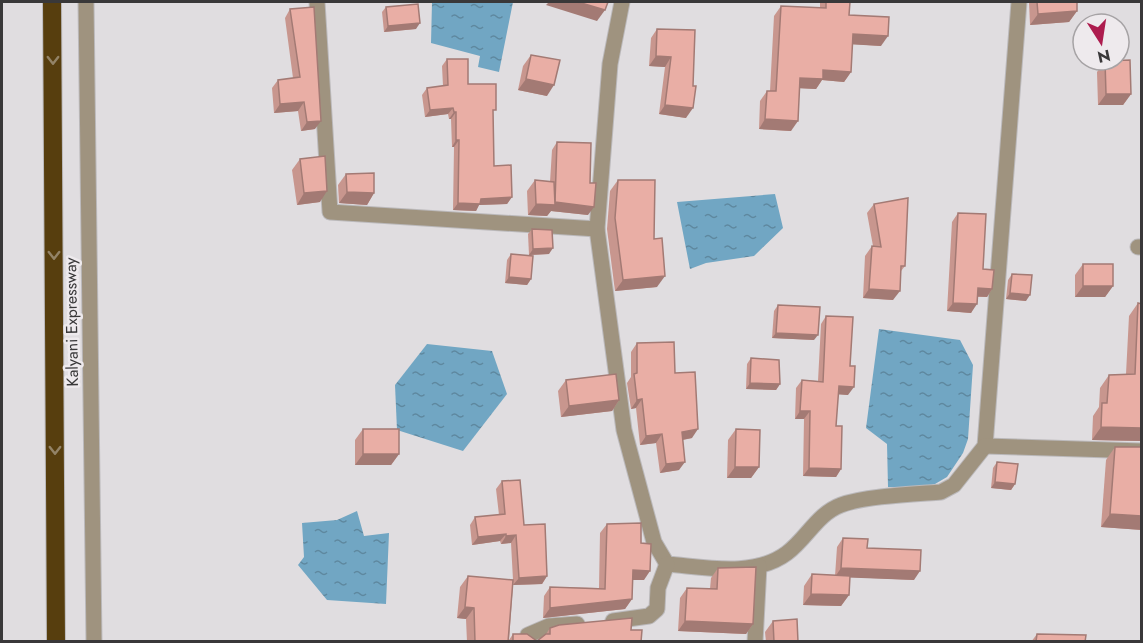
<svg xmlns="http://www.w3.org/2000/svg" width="1143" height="643" viewBox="0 0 1143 643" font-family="Jost,sans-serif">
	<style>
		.water { fill: url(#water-ripples) }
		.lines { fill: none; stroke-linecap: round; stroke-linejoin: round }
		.minor-casing { stroke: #bbb9bb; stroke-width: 17 }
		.highway-casing { stroke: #bbb9bb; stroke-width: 20 }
		.minor { stroke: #9f937f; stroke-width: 15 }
		.highway { stroke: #573e0e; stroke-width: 18 }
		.wall { fill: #c8968e }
		.shaded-wall { fill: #a37a74 }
		.building { fill: #e9aea5; stroke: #a37a74; stroke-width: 1.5 }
		.oneway { stroke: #938367 }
		.labels { text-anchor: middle; stroke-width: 5; stroke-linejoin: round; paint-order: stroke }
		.street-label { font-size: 16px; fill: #393839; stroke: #eeeaed }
	</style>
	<defs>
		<pattern id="water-ripples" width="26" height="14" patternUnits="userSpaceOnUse" patternTransform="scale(1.5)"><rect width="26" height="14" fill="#71a6c3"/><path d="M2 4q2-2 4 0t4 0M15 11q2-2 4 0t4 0" fill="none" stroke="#5e889f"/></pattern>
	</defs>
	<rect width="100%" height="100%" fill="#e0dde0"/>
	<g class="water">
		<path d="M432 2H513L499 72 478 67 480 56 431 43Z"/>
		<path d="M775 194 783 228 754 256 706 263 690 269 677 202Z"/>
		<path d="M879 329 960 340 973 365 968 439 963 453 947 477 935 484 925 487H888L887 444 866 428Z"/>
		<path d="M427 344 492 351 507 394 463 451 397 430 395 385Z"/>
		<path d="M357 511 364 536 389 533 386 604 327 600 298 565 304 557 302 523 337 520Z"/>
	</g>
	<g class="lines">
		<defs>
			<g id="minor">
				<path d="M86 2 94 642"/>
				<path d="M317 2 330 212 597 229"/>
				<path d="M622 2 610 64 597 229 624 430 654 542 667 564C705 567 754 578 787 553 807 538 817 514 841 505 864 496 915 494 941 492L954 485 985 446 1019 2"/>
				<path d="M1138 247H1142"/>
				<path d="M985 446 1142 451"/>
				<path d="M613 621 649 616 657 609 658 588 667 564"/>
				<path d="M529 642 528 635 549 626 577 624"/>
				<path d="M755 642 759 566"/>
			</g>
			<path id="highway" d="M52 2 56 642"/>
		</defs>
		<use href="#minor" class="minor-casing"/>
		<use href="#highway" class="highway-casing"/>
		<use href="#minor" class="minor"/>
		<use href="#highway" class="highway"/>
	</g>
	<g class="wall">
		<path d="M820 2H850L849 15 881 46 852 44 851 72 844 82 822 80 816 89 800 88 791 131 759 129 760 101 767 91H770L774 16 781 6 820 8Z"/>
		<path d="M1029 2H1077V11L1069 22 1030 25Z"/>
		<path d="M386 7 416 29 384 32 382 12Z"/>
		<path d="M290 9 315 129 301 131 298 111 274 113 272 88 278 80 293 78 285 18Z"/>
		<path d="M657 29 695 30 686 118 659 114 665 67 649 66 651 38Z"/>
		<path d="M531 55 547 96 518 90 523 66Z"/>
		<path d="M447 59 493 115 494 166 512 197 507 204 479 205 476 211 453 210 454 147H452L451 119H449L448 114 425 117 422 95 427 88 443 86 442 66Z"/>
		<path d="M1105 61 1131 94 1123 105H1098L1097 72Z"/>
		<path d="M557 142 588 215 551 211 547 216 528 215 527 191 535 180 550 182 552 150Z"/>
		<path d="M300 159 320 202 297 205 292 170Z"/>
		<path d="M346 174 374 193 367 205 339 203 338 185Z"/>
		<path d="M618 180 654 239 657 287 615 291 607 229 610 191Z"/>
		<path d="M874 204 905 266 901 271 893 300 863 298 865 256 872 246H873L867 213Z"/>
		<path d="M958 213 992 289 987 297H978L971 313 947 311 952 222Z"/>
		<path d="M532 229 549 254 529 255 528 234Z"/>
		<path d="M511 254 531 279 527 285 505 283 507 260Z"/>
		<path d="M1083 264 1113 286 1105 297H1075V275Z"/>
		<path d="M1012 274 1026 301 1006 299 1008 280Z"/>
		<path d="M1138 303 1142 304V441L1092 440 1093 416 1099 407 1100 388 1109 375 1126 374 1129 316Z"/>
		<path d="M778 305 814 340 772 338 774 311Z"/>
		<path d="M826 316 848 395 838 394 836 426 841 469 836 477 803 476 804 419H795L796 388 802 380 818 381 821 324Z"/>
		<path d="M637 343 675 373 692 438 683 440 679 470 660 473 656 443 640 445 636 408 631 409 627 383 631 377V352Z"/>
		<path d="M751 358 780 384 776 390 746 389 747 364Z"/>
		<path d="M566 380 619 400 612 411 561 417 558 391Z"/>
		<path d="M363 429 399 454 391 465H355V440Z"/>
		<path d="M736 429 759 467 751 478H727L728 440Z"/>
		<path d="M1115 447 1142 530 1101 527 1106 460Z"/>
		<path d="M997 462 1015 484 1011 490 991 488 993 468Z"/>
		<path d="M502 481 524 525 547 576 542 584 513 585 509 640 513 634 537 641 546 634 550 628 631 630 641 642H467L466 619 457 618 460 587 468 576 513 580 511 543 501 544 500 541 472 545 470 525 475 517 499 515 496 489Z"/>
		<path d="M607 524 644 580H633L632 599 625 609 543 618 544 596 550 587 599 588 600 533Z"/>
		<path d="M843 538 867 548 914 580 849 577V595L841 606 803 605 804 586 812 574 835 576 837 547Z"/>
		<path d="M718 568 753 624 746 634 678 631 680 598 687 588 710 589 711 578Z"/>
		<path d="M773 621 798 642H766L765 632Z"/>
		<path d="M1037 634 1085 642H1031Z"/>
	</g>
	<g class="shaded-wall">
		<path d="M549 2H578L605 10 597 21 546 5Z"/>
		<path d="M1077 11 1069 22 1030 25 1038 14Z"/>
		<path d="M420 23 416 29 384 32 388 26Z"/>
		<path d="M853 34 888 36 881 46 846 44Z"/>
		<path d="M656 56 671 57 665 67 649 66Z"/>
		<path d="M823 70 851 72 844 82 822 80 816 89 794 88 800 78Z"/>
		<path d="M526 79 554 85 547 96 518 90Z"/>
		<path d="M1106 94H1131L1123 105H1098Z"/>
		<path d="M304 102 298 111 274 113 280 104Z"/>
		<path d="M665 105 693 108 686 118 659 114Z"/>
		<path d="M453 108 448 114 425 117 430 110Z"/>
		<path d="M454 112H456L451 119H449Z"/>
		<path d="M765 119 798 121 791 131 759 129Z"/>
		<path d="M321 121 315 129 301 131 307 122Z"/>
		<path d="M456 140H459L454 147H452Z"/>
		<path d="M327 191 320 202 297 205 304 193Z"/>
		<path d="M347 192 374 193 367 205 339 203Z"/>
		<path d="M512 197 507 204 479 205 476 211 453 210 458 203 481 199Z"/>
		<path d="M555 202 594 207 588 215 551 211 547 216 528 215 536 204Z"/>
		<path d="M553 248 549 254 529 255 533 249Z"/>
		<path d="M665 276 657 287 615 291 623 280Z"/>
		<path d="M509 277 531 279 527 285 505 283Z"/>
		<path d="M1083 286H1113L1105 297H1075Z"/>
		<path d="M978 288 992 289 987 297 972 296Z"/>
		<path d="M869 289 900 291 893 300 863 298Z"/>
		<path d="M1010 293 1030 295 1026 301 1006 299Z"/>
		<path d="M953 303 977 304 971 313 947 311Z"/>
		<path d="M776 333 818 335 814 340 772 338Z"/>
		<path d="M750 383 780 384 776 390 746 389Z"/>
		<path d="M839 386 854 387 848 395 833 394Z"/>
		<path d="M642 399 636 408 631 409 637 400Z"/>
		<path d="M619 400 612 411 561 417 569 406Z"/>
		<path d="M800 411H810L804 419H795Z"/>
		<path d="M1101 427 1142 428V441L1092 440Z"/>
		<path d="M698 429 692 438 676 441 682 432Z"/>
		<path d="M662 434 656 443 640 445 646 436Z"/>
		<path d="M363 454H399L391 465H355Z"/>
		<path d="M685 462 679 470 660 473 666 464Z"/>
		<path d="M735 467H759L751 478H727Z"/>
		<path d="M809 468 841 469 836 477 803 476Z"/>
		<path d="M995 482 1015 484 1011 490 991 488Z"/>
		<path d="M1110 514 1142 516V530L1101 527Z"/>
		<path d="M506 534 500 541 472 545 478 537Z"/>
		<path d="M516 535 511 543 501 544 506 536Z"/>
		<path d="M841 568 920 571 914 580 835 577Z"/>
		<path d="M633 570 650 571 644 580H627Z"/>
		<path d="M547 576 542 584 513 585 519 578Z"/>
		<path d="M811 594 849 595 841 606 803 605Z"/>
		<path d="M632 599 625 609 543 618 550 608Z"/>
		<path d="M465 607 474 608 466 619 457 618Z"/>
		<path d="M685 621 753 624 746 634 678 631Z"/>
	</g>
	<g class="building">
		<path d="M578 2H608L605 10Z"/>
		<path d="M826 2H850L849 15 889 17 888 36 853 34 851 72 823 70V79L800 78 798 121 765 119 767 91H776L781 6 826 8Z"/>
		<path d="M1037 2H1077V11L1038 14Z"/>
		<path d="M418 4 420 23 388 26 386 7Z"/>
		<path d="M314 7 321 121 307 122 304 102 280 104 278 80 300 77 290 9Z"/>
		<path d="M657 29 695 30 693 86H696L693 108 665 105 671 57 656 56Z"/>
		<path d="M531 55 560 60 554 85 526 79Z"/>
		<path d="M447 59H468V84H496V110H493L494 166 511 165 512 197 481 199 480 204 458 203 459 140H456V112H454L453 108 430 110 427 88 448 85Z"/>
		<path d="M1130 60 1131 94H1106L1105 61Z"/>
		<path d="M557 142 591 143 590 183H596L594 207 555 202Z"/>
		<path d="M325 156 327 191 304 193 300 159Z"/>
		<path d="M374 173V193L347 192 346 174Z"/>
		<path d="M535 180 554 182 555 205 536 204Z"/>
		<path d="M618 180H655L654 239 662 238 665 276 623 280 615 218Z"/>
		<path d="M908 198 905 266H901L900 291 869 289 872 246 881 247 874 204Z"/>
		<path d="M958 213 986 214 983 269 994 270 992 289 978 288 977 304 953 303Z"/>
		<path d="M532 229 552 230 553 248 533 249Z"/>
		<path d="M511 254 533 256 531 279 509 277Z"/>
		<rect x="1083" y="264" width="30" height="22"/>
		<path d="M1012 274 1032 275 1030 295 1010 293Z"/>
		<path d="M1138 303 1142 304V428L1101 427 1102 403H1107L1109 375 1135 374Z"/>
		<path d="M778 305 820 307 818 335 776 333Z"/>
		<path d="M826 316 853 317 850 366H855L854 387 839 386 836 426H842L841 469 809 468 810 411H800L802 380 823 382Z"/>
		<path d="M674 342 675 373 695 372 698 429 682 432 685 462 666 464 662 434 646 436 642 399 637 400 634 374 637 373V343Z"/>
		<path d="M751 358 779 360 780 384 750 383Z"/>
		<path d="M616 374 619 400 569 406 566 380Z"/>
		<rect x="363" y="429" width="36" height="25"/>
		<path d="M736 429 760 430 759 467H735Z"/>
		<path d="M1115 447H1142V516L1110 514Z"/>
		<path d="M997 462 1018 464 1015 484 995 482Z"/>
		<path d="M520 480 524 525 545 524 547 576 519 578 516 535 506 536V534L478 537 475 517 505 514 502 481Z"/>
		<path d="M641 523V543L651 544 650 571 633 570 632 599 550 608V587L605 589 607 524Z"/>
		<path d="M843 538 868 539 867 548 921 550 920 571 841 568Z"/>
		<path d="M756 567 753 624 685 621 687 588 717 589 718 568Z"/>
		<path d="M812 574 850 576 849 595 811 594Z"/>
		<path d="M468 576 513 580 508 642H475L474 608 465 607Z"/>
		<path d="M632 618 631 630H642L641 642H513V634H527L537 641 546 634H550V628L559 625Z"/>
		<path d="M797 619 798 642H774L773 621Z"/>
		<path d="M1037 634 1086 635 1085 642H1036Z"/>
	</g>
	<defs><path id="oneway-chevron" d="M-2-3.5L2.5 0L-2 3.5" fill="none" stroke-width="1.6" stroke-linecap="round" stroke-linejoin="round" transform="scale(1.5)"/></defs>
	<g class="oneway">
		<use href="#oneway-chevron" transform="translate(53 60) rotate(90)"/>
		<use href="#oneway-chevron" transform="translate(54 255) rotate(90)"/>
		<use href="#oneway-chevron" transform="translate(55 450) rotate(90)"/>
	</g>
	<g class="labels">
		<g class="street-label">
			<text transform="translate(71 322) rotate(-91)" y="6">Kalyani Expressway</text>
		</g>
	</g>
	<rect width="1143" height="643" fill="none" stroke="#393839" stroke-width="6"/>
	<g transform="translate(1101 42) rotate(168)"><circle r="28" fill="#eeeaed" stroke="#a6a3a5" stroke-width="1.5"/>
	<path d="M0-4.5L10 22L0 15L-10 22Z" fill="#ad1c4e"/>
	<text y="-9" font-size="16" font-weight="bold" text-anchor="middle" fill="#393839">N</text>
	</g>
</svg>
